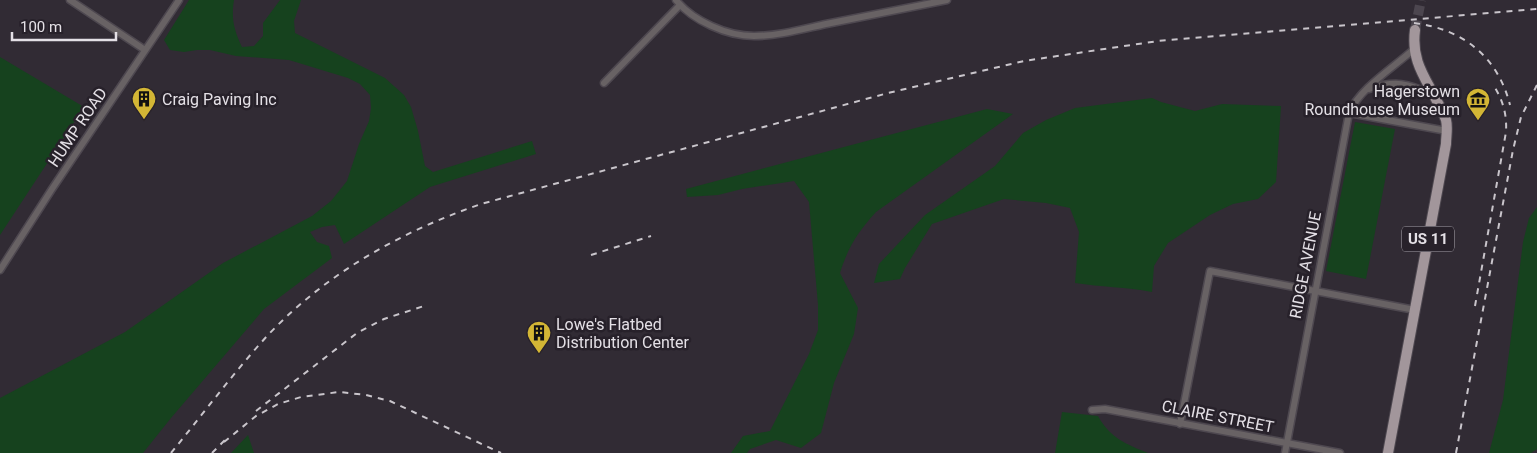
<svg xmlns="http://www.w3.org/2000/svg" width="1537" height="453" viewBox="0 0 1537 453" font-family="Roboto,sans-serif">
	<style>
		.green { fill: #16421e }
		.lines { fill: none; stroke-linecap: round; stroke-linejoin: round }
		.primary-tunnel { stroke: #4c464f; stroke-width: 10; stroke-dasharray: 10 5; stroke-linecap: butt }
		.minor-casing { stroke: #4e4850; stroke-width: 9 }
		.primary-casing { stroke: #4e4850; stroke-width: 12 }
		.minor { stroke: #686264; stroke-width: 6 }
		.primary { stroke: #a2969b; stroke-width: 10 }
		.rail { stroke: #c9c5cb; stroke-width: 2; stroke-dasharray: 6 6; stroke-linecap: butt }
		.labels { text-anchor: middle; stroke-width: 5; stroke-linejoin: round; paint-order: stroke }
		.shield { fill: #27212a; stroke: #aba7ae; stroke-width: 1 }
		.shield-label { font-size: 15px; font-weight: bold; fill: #e4e0e6 }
		.poi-label { font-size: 16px; fill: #e4e0e6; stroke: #27212a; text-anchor: start }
		.street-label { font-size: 16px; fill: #e4e0e6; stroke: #27212a }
	</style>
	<rect width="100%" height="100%" fill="#312b34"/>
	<g class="green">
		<path d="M189 0H234C231 19 234 30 242 47L254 46 263 36V23L280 0H301L294 21 295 33 385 78 404 95 411 107 418 131 425 166 433 172 532 141 536 154 430 187 344 244 335 225 322 227 310 232 317 242 329 246 332 258 264 309 171 418 143 453H0V398L125 332 223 263 312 216 331 201 347 181 359 144 369 121 371 108 370 95 360 84 348 78 289 60 236 56 210 50H197L184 52 170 50 164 40Z"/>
		<path d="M0 57 84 107 0 235Z"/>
		<path d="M1152 98 1161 102 1195 111 1222 104 1281 106 1276 182 1258 199 1233 204 1210 215 1168 243 1154 266 1152 292C1126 287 1101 287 1075 283L1079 232 1070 208 1046 203 1004 199 932 224 905 268 900 279 874 283 879 264 925 215 995 166 1023 133 1046 120 1075 108Z"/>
		<path d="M987 109 1013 114 876 212C858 232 848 247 840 273L858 308 854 334 834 383 821 433 801 448 776 440 750 449 747 453H731L743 436 770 431 809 354 818 330V305L809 202 794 181 742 189 718 195 687 197 686 189Z"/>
		<path d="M1355 122 1395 129 1366 279 1326 271Z"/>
		<path d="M1537 207V449L1531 453H1489L1503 400 1523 242 1529 218Z"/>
		<path d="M1062 412 1098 416C1110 438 1126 444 1148 453H1055Z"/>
		<path d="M248 435 254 453H231Z"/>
	</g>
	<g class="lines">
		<path class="primary-tunnel" d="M1415 30 1421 0"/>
		<defs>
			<g id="minor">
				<path d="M70 0 145 50"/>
				<path d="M676 0C693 21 727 36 754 36 778 36 803 29 826 24 866 16 906 8 947 0"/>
				<path d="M604 83 680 5"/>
				<path d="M1369 89C1395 80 1408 83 1433 95"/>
				<path d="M1333 110 1447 131"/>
				<path d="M0 270 52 189 179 0"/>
				<path d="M1092 410 1105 409 1340 453"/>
				<path d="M1180 424 1210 271 1415 310"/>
				<path d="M1285 453 1349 113C1360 88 1393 68 1414 49"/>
			</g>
			<path id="primary" d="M1388 453 1446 144C1446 136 1448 128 1446 120 1444 114 1441 108 1438 103 1425 77 1411 61 1415 30"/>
		</defs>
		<use href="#minor" class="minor-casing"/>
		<use href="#primary" class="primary-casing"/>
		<use href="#minor" class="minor"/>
		<use href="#primary" class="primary"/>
		<g class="rail">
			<path d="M1414 23C1463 29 1498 57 1510 105"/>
			<path d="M591 255 651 236"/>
			<path d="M1475 306 1506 132C1507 114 1503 101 1494 86"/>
			<path d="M256 411 357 333 384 319 424 306"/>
			<path d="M224 442 256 416 278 404 301 397 339 392 366 395 390 401 501 453"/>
			<path d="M171 453C203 414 234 372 268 335 327 273 400 232 481 204L888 93 1024 61 1158 41 1537 9"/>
			<path d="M212 453 229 436"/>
			<path d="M1456 453 1513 150 1521 117 1537 85"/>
		</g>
	</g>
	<defs>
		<symbol id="building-pin" viewBox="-11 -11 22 30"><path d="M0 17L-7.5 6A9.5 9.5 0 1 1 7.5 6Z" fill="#d3b635" stroke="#27212a"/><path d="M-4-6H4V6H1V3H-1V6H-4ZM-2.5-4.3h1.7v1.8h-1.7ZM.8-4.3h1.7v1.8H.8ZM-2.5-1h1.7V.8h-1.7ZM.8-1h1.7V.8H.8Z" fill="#111"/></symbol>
		<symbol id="museum-pin" viewBox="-11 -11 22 30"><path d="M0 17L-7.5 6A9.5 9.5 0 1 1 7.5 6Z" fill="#d3b635" stroke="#27212a"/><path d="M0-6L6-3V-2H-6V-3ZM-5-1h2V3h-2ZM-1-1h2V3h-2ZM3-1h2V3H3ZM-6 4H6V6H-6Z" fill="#111"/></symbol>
	</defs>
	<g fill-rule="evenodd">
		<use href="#building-pin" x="130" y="85" width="28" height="38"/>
		<use href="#museum-pin" x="1464" y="86" width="28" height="38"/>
		<use href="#building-pin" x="525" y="319" width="28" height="38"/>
	</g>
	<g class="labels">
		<rect class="shield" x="1402" y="226.5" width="52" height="25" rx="4"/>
		<g class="shield-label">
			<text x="1428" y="244">US 11</text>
		</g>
		<g class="poi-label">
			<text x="1460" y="97" text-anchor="end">Hagerstown<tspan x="1460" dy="18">Roundhouse Museum</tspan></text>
			<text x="162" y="105">Craig Paving Inc</text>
			<text x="556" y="330">Lowe's Flatbed<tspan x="556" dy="18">Distribution Center</tspan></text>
		</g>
		<g class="street-label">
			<text transform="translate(77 127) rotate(-56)" y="6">HUMP ROAD</text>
			<text transform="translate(1305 265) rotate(-79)" y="6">RIDGE AVENUE</text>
			<text transform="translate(1218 416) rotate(11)" y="6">CLAIRE STREET</text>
		</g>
	</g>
	<path d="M12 32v8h104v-8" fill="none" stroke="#e4e0e6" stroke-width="2.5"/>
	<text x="20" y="32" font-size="15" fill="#e4e0e6" stroke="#27212a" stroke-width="4" paint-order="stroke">100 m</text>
</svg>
